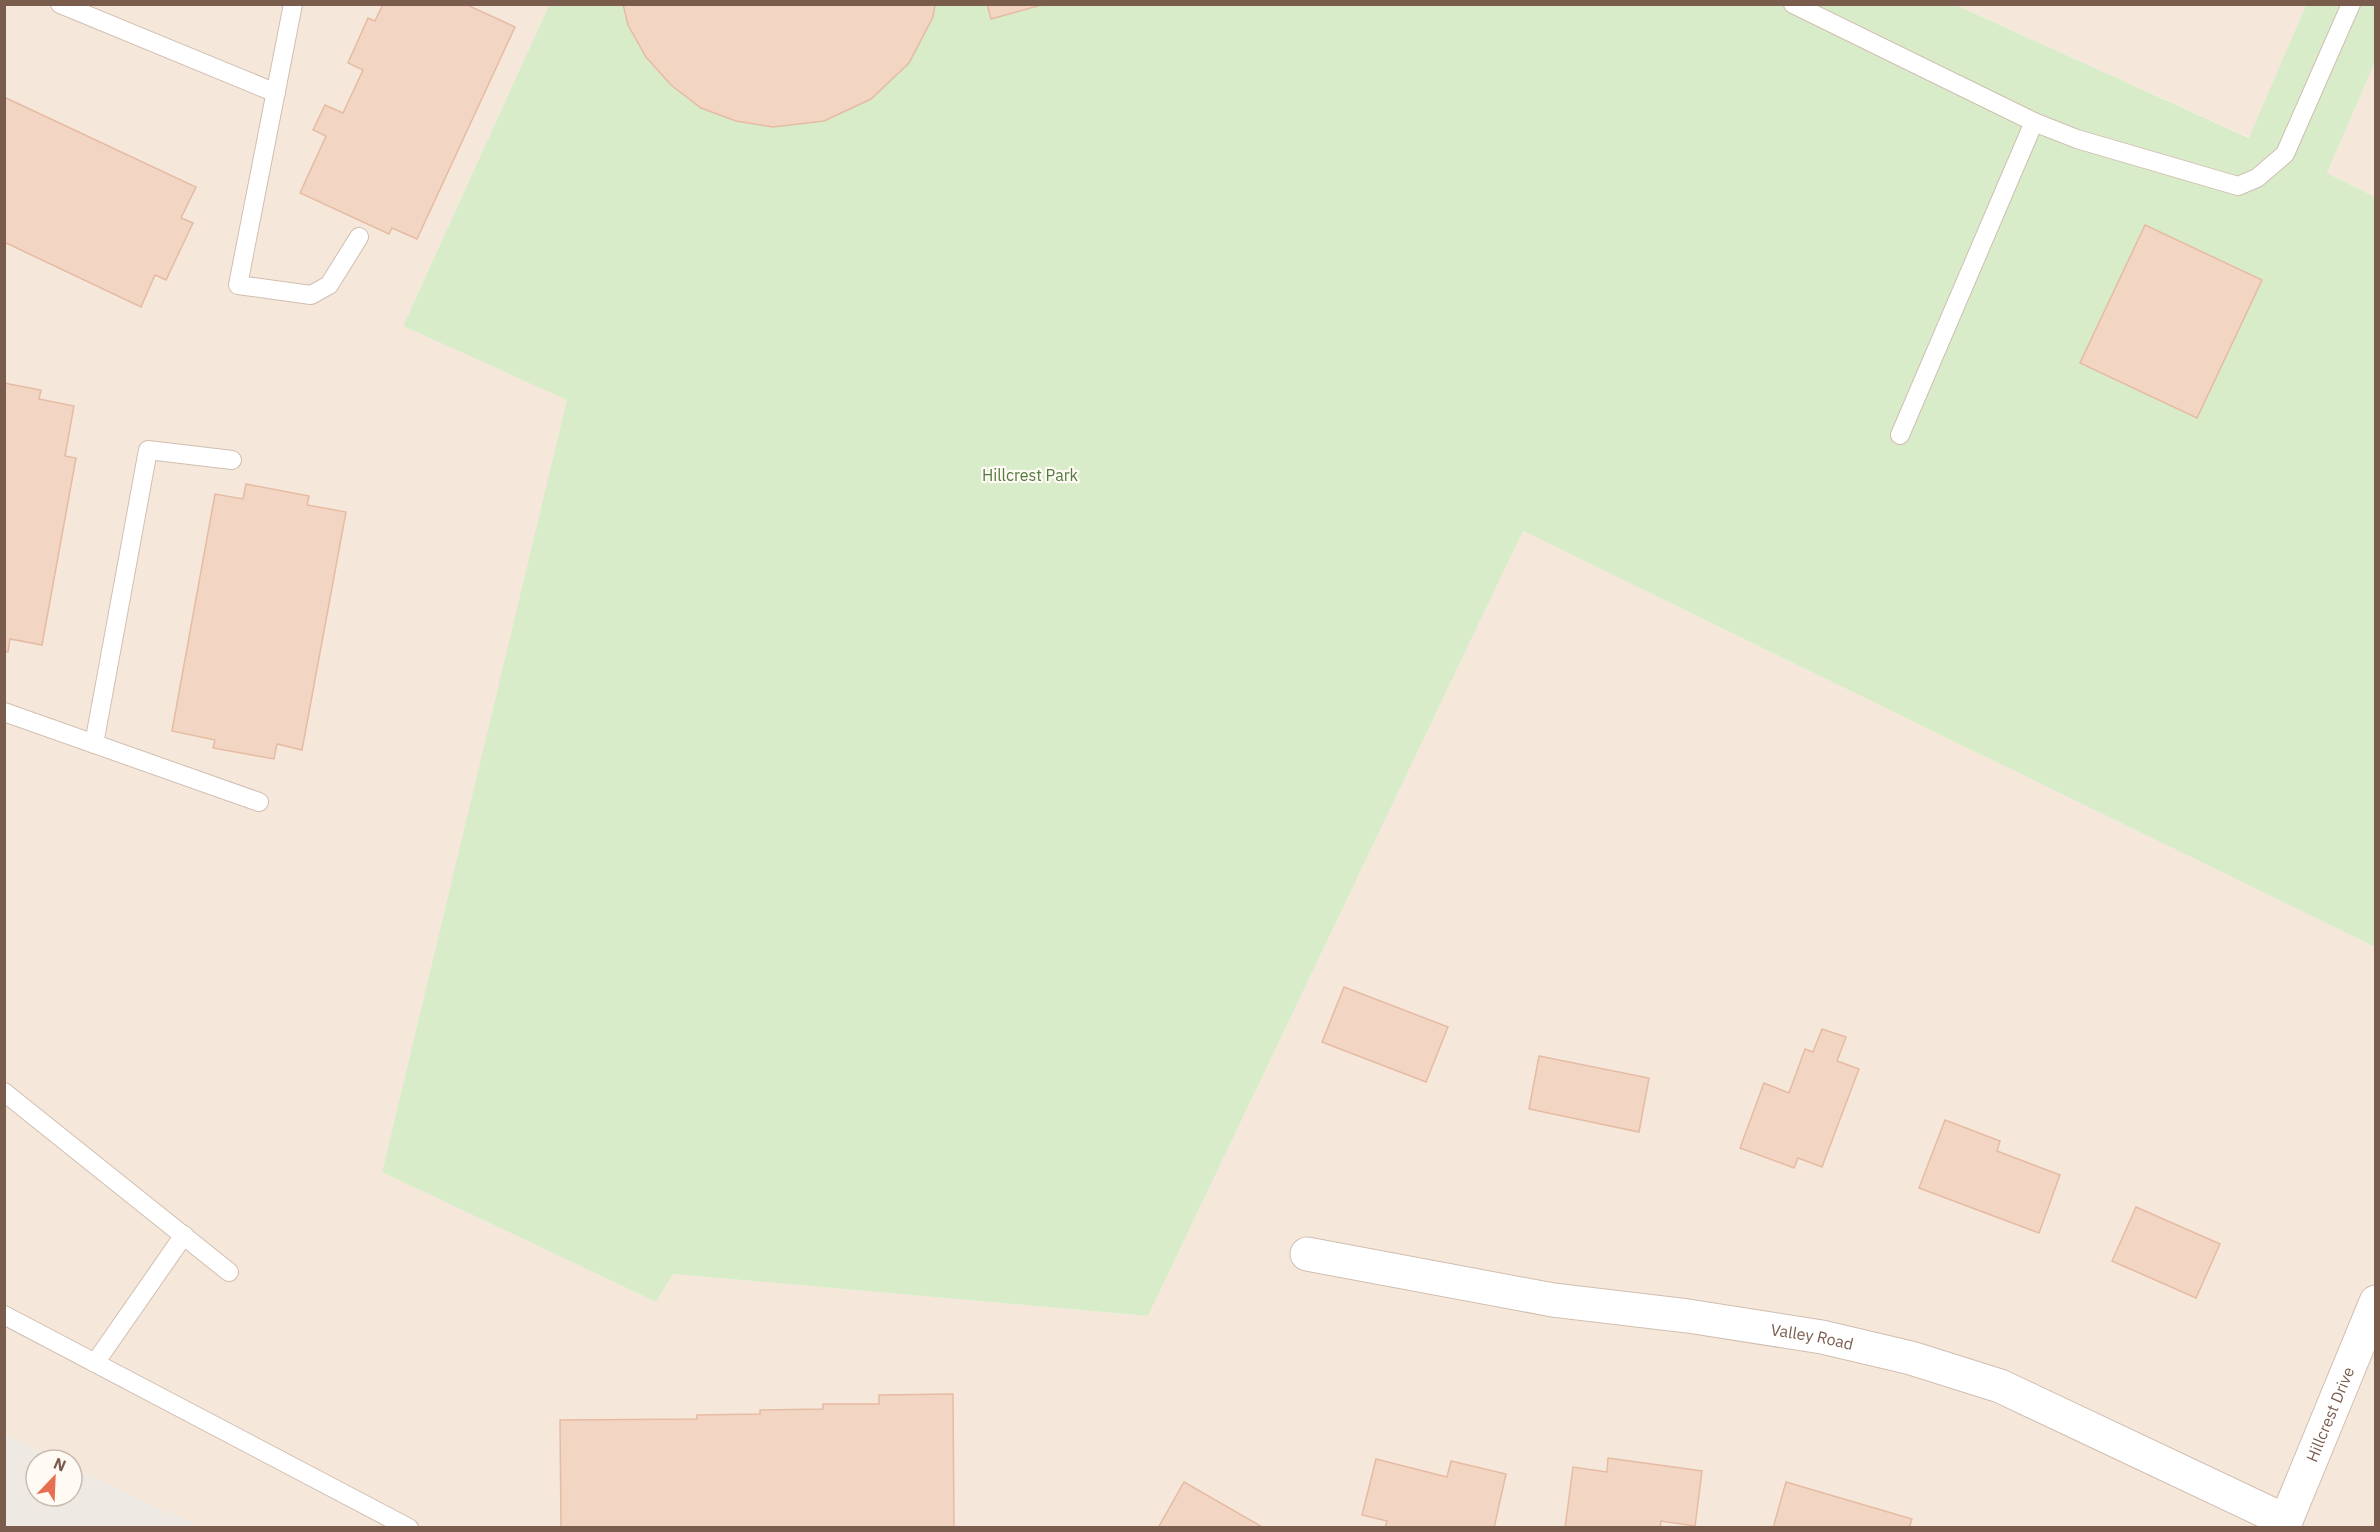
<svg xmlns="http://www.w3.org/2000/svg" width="2380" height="1532" viewBox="0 0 2380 1532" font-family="'IBM Plex Sans',sans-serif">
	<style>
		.residential { fill: #f5e8da }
		.industrial { fill: #efe9e4 }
		.green { fill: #d8ecc9 }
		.building { fill: #f3d5c3; stroke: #e6bba3; stroke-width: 1.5 }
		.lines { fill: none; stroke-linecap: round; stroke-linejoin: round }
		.lane-casing { stroke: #d1beb0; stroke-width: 20 }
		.street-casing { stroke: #d1beb0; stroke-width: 35 }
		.lane { stroke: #fff; stroke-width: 18 }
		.street { stroke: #fff; stroke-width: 33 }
		.labels { text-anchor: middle; stroke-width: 4.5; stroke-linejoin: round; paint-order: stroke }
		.park-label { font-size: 16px; fill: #537a41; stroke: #fffaf3 }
		.street-label { font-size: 16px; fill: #7a5c4d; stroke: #fffaf3 }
	</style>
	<rect width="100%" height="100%" fill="#fdf6ec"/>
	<g class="residential">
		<path d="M5 5H549L403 326 568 400 382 1172 656 1302 673 1274 1148 1316 1523 531 2375 947V1527L200 1528 72 1467V1460H57L5 1435Z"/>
		<path d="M1956 5H2306L2250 138Z"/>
		<path d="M2375 62V197L2327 173Z"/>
	</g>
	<path class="industrial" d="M5 1435 57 1460H36V1496H72V1467L200 1527H5Z"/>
	<path class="green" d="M549 5H1956L2249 138 2306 5H2375V62L2327 173 2375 197V947L1523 531 1148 1316 673 1274 656 1302 382 1172 567 400 403 326Z"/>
	<g class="building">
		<path d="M383 4H465L515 27 417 239 392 228 389 234 300 193 326 136 313 130 325 105 343 113 363 70 348 63 368 18 375 21Z"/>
		<path d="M623 4H935L933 17 909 63 871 99 824 121 773 127 736 121 701 108 671 85 646 57 628 25Z"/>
		<path d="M987 4H1045L991 19Z"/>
		<path d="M4 97 196 187 181 218 193 223 166 280 155 275 141 307 4 242Z"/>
		<path d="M2145 225 2262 280 2197 418 2080 363Z"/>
		<path d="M4 383 41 390 39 399 74 406 65 456 76 458 42 645 10 639 8 652H4Z"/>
		<path d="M246 484 309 496 307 505 346 512 302 750 277 744 274 759 213 748 215 740 172 731 215 494 243 499Z"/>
		<path d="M1344 987 1448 1027 1426 1082 1322 1042Z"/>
		<path d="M1822 1029 1846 1037 1837 1061 1859 1069 1822 1167 1798 1158 1794 1168 1740 1148 1764 1083 1789 1093 1805 1049 1813 1052Z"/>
		<path d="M1539 1056 1649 1078 1639 1132 1529 1109Z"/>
		<path d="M1945 1120 2000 1141 1997 1151 2060 1175 2039 1233 1919 1188Z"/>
		<path d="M2136 1207 2220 1244 2196 1298 2112 1261Z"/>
		<path d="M953 1394 954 1528 561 1527 560 1420 697 1419V1415L760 1414V1410L823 1409V1404H879V1395Z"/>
		<path d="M1608 1458 1702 1471 1695 1526 1661 1521 1660 1528H1565L1573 1467 1607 1472Z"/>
		<path d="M1376 1459 1447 1477 1451 1461 1506 1474 1494 1528H1385L1387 1521 1362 1515Z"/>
		<path d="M1184 1482 1264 1528H1158Z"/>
		<path d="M1786 1482 1912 1519 1909 1528H1773Z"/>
	</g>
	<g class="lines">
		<defs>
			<g id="lane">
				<path d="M60 4 276 93"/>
				<path d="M293 4 238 285 311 295 329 285 359 237"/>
				<path d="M1793 4 2034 122 2077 139 2238 186 2257 178 2285 154 2351 4"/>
				<path d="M1900 435 2034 122"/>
				<path d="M4 712 259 802"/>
				<path d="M94 744 148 450 232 460"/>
				<path d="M4 1092 229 1272"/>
				<path d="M4 1315 409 1528"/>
				<path d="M95 1363 184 1235"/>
			</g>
			<g id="street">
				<path id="s1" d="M1307 1254 1553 1300 1688 1316 1822 1337 1911 1358 2000 1386 2286 1521"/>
				<path id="s2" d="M2283 1528 2376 1302"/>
			</g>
		</defs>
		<use href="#lane" class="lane-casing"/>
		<use href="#street" class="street-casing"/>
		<use href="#lane" class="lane"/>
		<use href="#street" class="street"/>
	</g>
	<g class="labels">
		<g class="park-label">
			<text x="1030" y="481">Hillcrest Park</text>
		</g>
		<g class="street-label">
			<text dy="6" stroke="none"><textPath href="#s1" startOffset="512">Valley Road</textPath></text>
			<text dy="6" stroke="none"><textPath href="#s2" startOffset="123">Hillcrest Drive</textPath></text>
		</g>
	</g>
	<rect width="2380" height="1532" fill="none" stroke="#7a5c4d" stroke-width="12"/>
	<g transform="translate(54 1478) rotate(23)"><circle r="28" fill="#fffaf3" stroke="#cabbb1" stroke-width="1.5"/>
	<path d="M0-4.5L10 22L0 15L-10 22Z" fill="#e76f51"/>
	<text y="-9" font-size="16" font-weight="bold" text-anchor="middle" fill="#7a5c4d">N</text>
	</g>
</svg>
